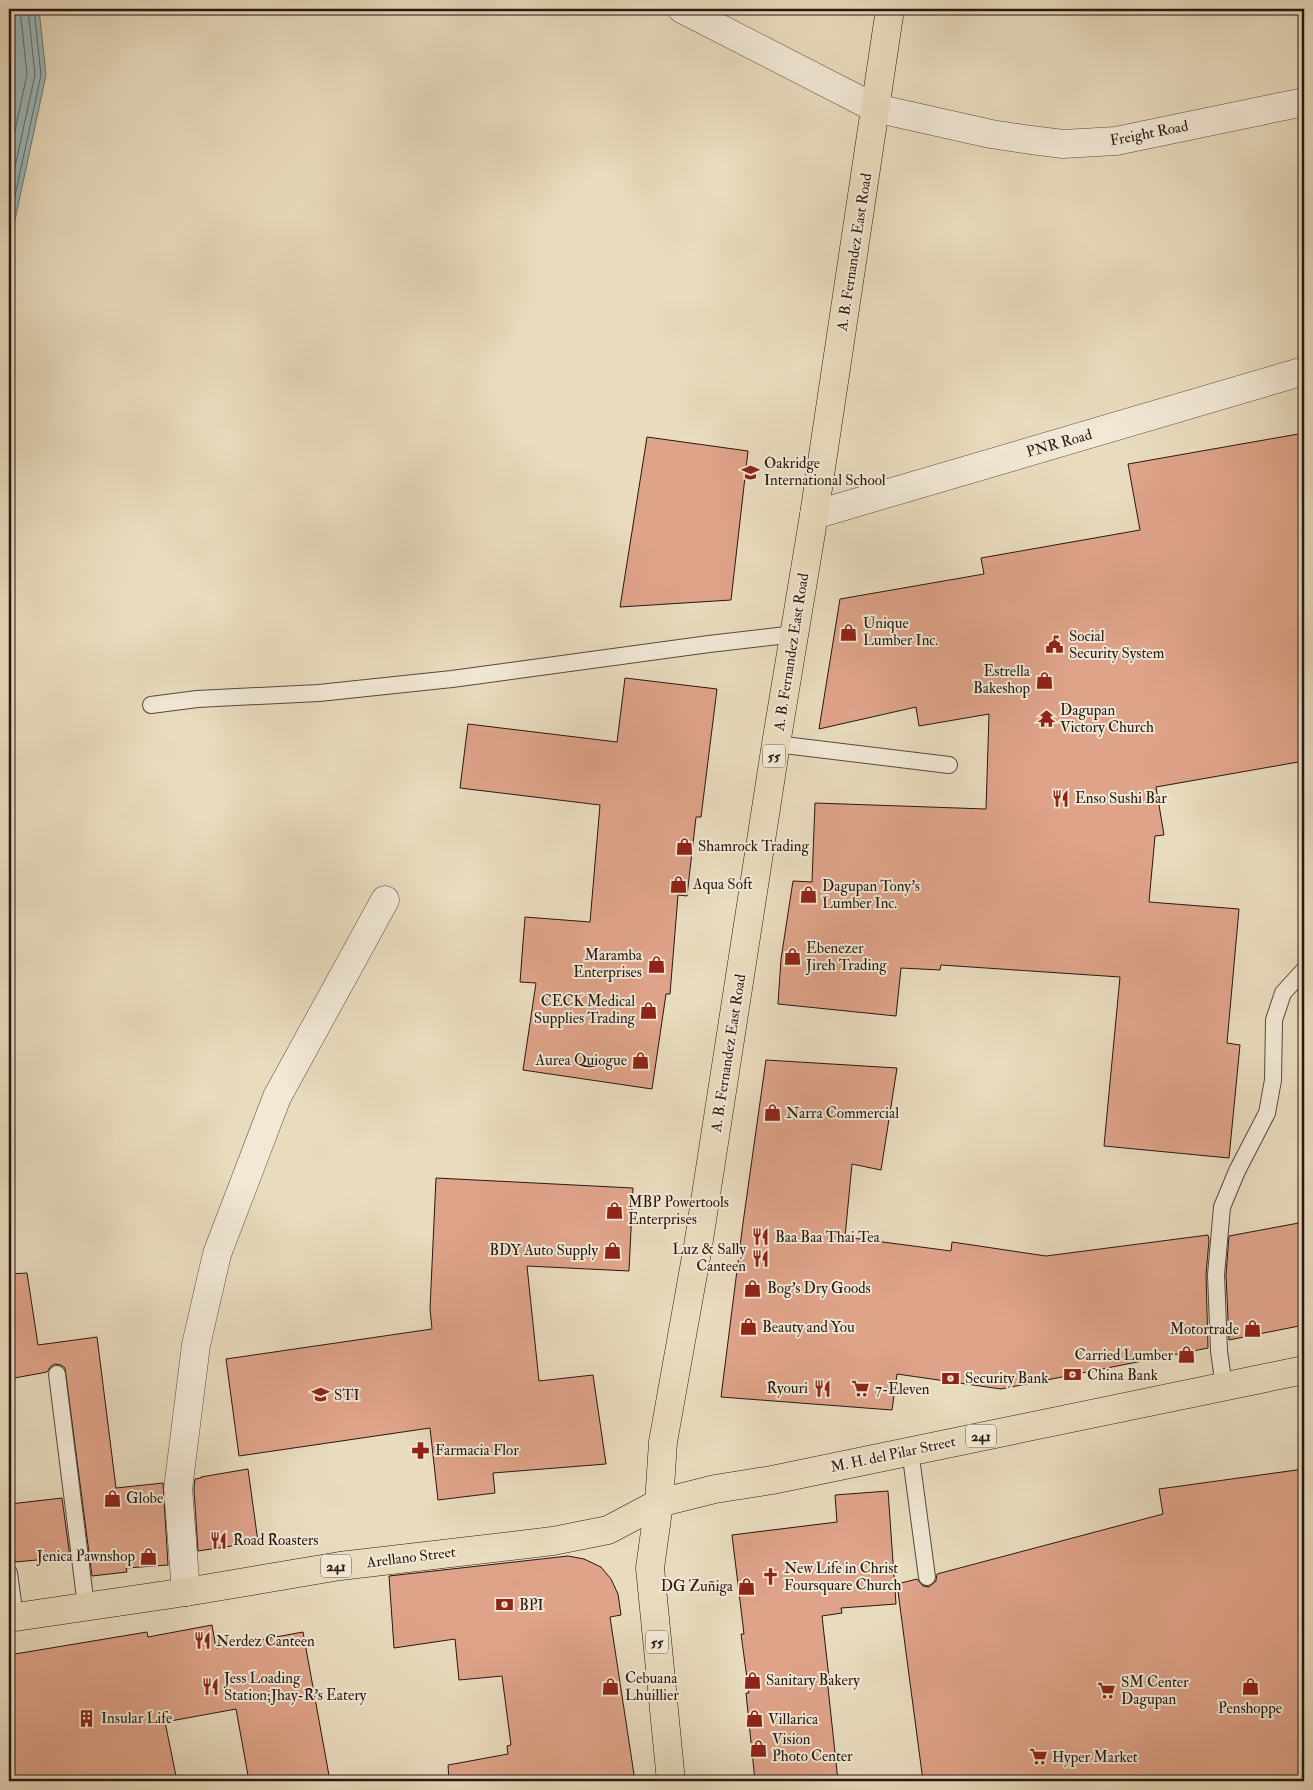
<svg xmlns="http://www.w3.org/2000/svg" width="1313" height="1790" viewBox="0 0 1313 1790" font-family="'IM FELL Double Pica',serif">
	<style>
		.water { fill: #9bb9bb; stroke: #6d7877 }
		.lines { fill: none; stroke-linecap: round; stroke-linejoin: round }
		.shore { stroke: #616866; stroke-width: 1 }
		.building { fill: #dfa389; stroke: #271711 }
		.service-casing { stroke: #58483c; stroke-width: 18 }
		.minor-casing { stroke: #58483c; stroke-width: 29 }
		.primary-casing { stroke: #271711; stroke-width: 29 }
		.trunk-casing { stroke: #271711; stroke-width: 29 }
		.service { stroke: #f1e8d5; stroke-width: 16 }
		.minor { stroke: #f1e8d5; stroke-width: 28 }
		.primary { stroke: #e9dbbe; stroke-width: 28 }
		.trunk { stroke: #e9dbbe; stroke-width: 28 }
		.labels { text-anchor: middle; stroke-width: 4; stroke-linejoin: round; paint-order: stroke }
		.shield { fill: #f1e8d5; stroke: #64564c; stroke-width: 1 }
		.shield-label { font-size: 14px; font-weight: bold; fill: #271711 }
		.street-label { font-size: 15px; fill: #271711; stroke: #f1e8d5 }
		.poi-label { font-size: 15px; fill: #271711; stroke: #f1e8d5; text-anchor: start }
	</style>
	<rect width="100%" height="100%" fill="#e9dbbe"/>
	<filter id="stains"><feTurbulence type="fractalNoise" baseFrequency=".004" numOctaves="4"/><feColorMatrix values="0 0 0 0 .2 0 0 0 0 .09 0 0 0 0 .02 0 0 0 .5 -.17"/></filter>
	<radialGradient id="worn" r=".72"><stop offset=".6" stop-color="#630" stop-opacity="0"/><stop offset="1" stop-color="#630" stop-opacity=".3"/></radialGradient>
	<path class="water" d="M9 9H39L46 75 9 248Z"/>
	<g class="lines">
		<g class="shore">
			<path d="M9 159 27 74 20 9"/>
			<path d="M9 194 35 75 28 9"/>
			<path d="M9 224 41 75 34 9"/>
		</g>
	</g>
	<g class="building">
		<path d="M1304 433V761L1156 787 1164 835 1155 836 1149 902 1239 909 1227 1043 1240 1045 1229 1158 1104 1146 1120 977 941 965 940 970 901 968 896 1016 778 1004 781 959 793 881 812 882 815 803 986 809 989 714 919 726 916 707 819 729 840 599 984 574 981 558 1140 530 1128 464Z"/>
		<path d="M647 437 748 451 731 600 620 607Z"/>
		<path d="M625 678 717 689 701 817H696L687 896 678 895 670 994H666L652 1089 523 1070 536 983 520 982 525 917 590 922 600 805 460 788 468 724 617 742Z"/>
		<path d="M766 1060 897 1068 881 1170 852 1164 845 1237 951 1251 952 1242 1046 1256 1208 1235 1209 1240 1206 1275 1208 1348 1001 1389 897 1374 892 1410 721 1397 743 1223Z"/>
		<path d="M436 1178 633 1188 629 1271 527 1266 539 1381 593 1375 606 1464 493 1473 495 1493 438 1500 430 1428 239 1456 226 1359 432 1329 430 1309Z"/>
		<path d="M1304 1222V1325L1229 1340 1226 1275 1229 1236Z"/>
		<path d="M27 1273 38 1345 97 1337 116 1488 163 1483 168 1565 126 1568 127 1572 92 1576 65 1368 61 1365 55 1364 51 1366 47 1372 9 1379V1274Z"/>
		<path d="M248 1469 258 1542 198 1551 194 1489 195 1479 201 1478V1477Z"/>
		<path d="M1304 1469V1781H923L897 1584 917 1579 923 1586 929 1587 936 1581 937 1574 1163 1514 1159 1489Z"/>
		<path d="M888 1491 896 1604 841 1608 842 1613 822 1616 829 1678H827L838 1781H755L746 1693H749L741 1634H744L732 1535 837 1522 835 1495Z"/>
		<path d="M62 1498 70 1557 15 1562 10 1504Z"/>
		<path d="M568 1556 584 1559 601 1567 611 1579 618 1594 621 1615 610 1617 635 1781H449L448 1765 508 1754 507 1746 511 1745 502 1676 459 1680 455 1639 394 1648 389 1576Z"/>
		<path d="M212 1625 216 1648 303 1632 330 1781H249L236 1709 165 1722 177 1781H9V1655L147 1632 148 1637Z"/>
	</g>
	<g class="lines">
		<defs>
			<g id="service">
				<path d="M151 705 197 699 319 693 452 679 709 644 795 634"/>
				<path d="M776 744 949 765"/>
				<path d="M57 1374 86 1606"/>
				<path d="M1224 1387 1219 1351 1216 1275 1222 1207 1237 1171 1267 1113 1273 1080 1274 1020 1283 993 1304 970"/>
				<path d="M910 1450 927 1577"/>
				<path d="M9 1573 15 1617"/>
			</g>
			<g id="minor">
				<path d="M682 9 875 108 991 134 1031 140 1063 144 1116 141 1304 102"/>
				<path d="M814 515 1304 371"/>
				<path d="M186 1592 178 1489 196 1345 217 1254 277 1097 385 900"/>
			</g>
			<path id="primary" d="M671 1781 650 1568 659 1503 715 1489 772 1480 1304 1370"/>
			<path id="trunk" d="M9 1618 186 1592 340 1566 553 1541 608 1530 659 1503 663 1442 698 1246 776 744 814 515 890 9"/>
		</defs>
		<use href="#service" class="service-casing"/>
		<use href="#minor" class="minor-casing"/>
		<use href="#primary" class="primary-casing"/>
		<use href="#trunk" class="trunk-casing"/>
		<use href="#service" class="service"/>
		<use href="#minor" class="minor"/>
		<use href="#primary" class="primary"/>
		<use href="#trunk" class="trunk"/>
	</g>
	<defs>
		<symbol id="school-bare" viewBox="-9 -9 18 18"><path d="M0-5L7-2L0 1L-7-2ZM-4 1L0 2.5L4 1V4Q0 6-4 4Z" fill="#8f2418" stroke="#f1e8d5" stroke-width="2.5" paint-order="stroke"/></symbol>
		<symbol id="shop-bare" viewBox="-9 -9 18 18"><path d="M-5-2.5h2.3a2.7 3.5 0 0 1 5.4 0H5L5.5 6h-11ZM-1.5-2.5h3a1.5 2.3 0 0 0-3 0Z" fill="#8f2418" stroke="#f1e8d5" stroke-width="2.5" paint-order="stroke"/></symbol>
		<symbol id="civic-bare" viewBox="-9 -9 18 18"><path d="M-.6-6.5H3V-4.5H.6V-3L4-1V1h2V6H-6V1h2V-1L-.6-3ZM-1.2 2.5V6h2.4V2.5Z" fill="#8f2418" stroke="#f1e8d5" stroke-width="2.5" paint-order="stroke"/></symbol>
		<symbol id="temple-bare" viewBox="-9 -9 18 18"><path d="M0-6L5-2H3V0L6.5 2.5H4V6H1.5V3h-3V6H-4V2.5H-6.5L-3 0V-2H-5Z" fill="#8f2418" stroke="#f1e8d5" stroke-width="2.5" paint-order="stroke"/></symbol>
		<symbol id="restaurant-bare" viewBox="-9 -9 18 18"><path d="M-5-6h1v4h1v-4h1v4h1v-4h1v5L-1.5 .5V6h-2V.5L-5-1ZM5-6V6H3V1.5H1.5Q1.5-4 5-6Z" fill="#8f2418" stroke="#f1e8d5" stroke-width="2.5" paint-order="stroke"/></symbol>
		<symbol id="bank-bare" viewBox="-9 -9 18 18"><path d="M-6-4H6V4H-6ZM0-2.3a2.3 2.3 0 1 0 0 4.6a2.3 2.3 0 1 0 0-4.6Z" fill="#8f2418" stroke="#f1e8d5" stroke-width="2.5" paint-order="stroke"/></symbol>
		<symbol id="supermarket-bare" viewBox="-9 -9 18 18"><path d="M-6-5.5h2.5l.6 2H6L4.5 2H-2.5L-4.4-4H-6ZM-1.5 3.2a1.3 1.3 0 1 0 .1 0ZM3 3.2a1.3 1.3 0 1 0 .1 0Z" fill="#8f2418" stroke="#f1e8d5" stroke-width="2.5" paint-order="stroke"/></symbol>
		<symbol id="university-bare" viewBox="-9 -9 18 18"><path d="M0-5L7-2L0 1L-7-2ZM-4 1L0 2.5L4 1V4Q0 6-4 4Z" fill="#8f2418" stroke="#f1e8d5" stroke-width="2.5" paint-order="stroke"/></symbol>
		<symbol id="pharmacy-bare" viewBox="-9 -9 18 18"><path d="M-2-6h4v4h4v4h-4v4h-4v-4h-4v-4h4Z" fill="#8f2418" stroke="#f1e8d5" stroke-width="2.5" paint-order="stroke"/></symbol>
		<symbol id="church-bare" viewBox="-9 -9 18 18"><path d="M-1.2-6h2.4v3.5h3.3v2.4h-3.3V6h-2.4V-.1h-3.3v-2.4h3.3Z" fill="#8f2418" stroke="#f1e8d5" stroke-width="2.5" paint-order="stroke"/></symbol>
		<symbol id="building-bare" viewBox="-9 -9 18 18"><path d="M-4-6H4V6H1V3H-1V6H-4ZM-2.5-4.3h1.7v1.8h-1.7ZM.8-4.3h1.7v1.8H.8ZM-2.5-1h1.7V.8h-1.7ZM.8-1h1.7V.8H.8Z" fill="#8f2418" stroke="#f1e8d5" stroke-width="2.5" paint-order="stroke"/></symbol>
	</defs>
	<g fill-rule="evenodd">
		<use href="#school-bare" x="738" y="460" width="25" height="25"/>
		<use href="#shop-bare" x="836" y="620" width="25" height="25"/>
		<use href="#civic-bare" x="1042" y="632" width="25" height="25"/>
		<use href="#shop-bare" x="1032" y="668" width="25" height="25"/>
		<use href="#temple-bare" x="1034" y="706" width="25" height="25"/>
		<use href="#restaurant-bare" x="1048" y="786" width="25" height="25"/>
		<use href="#shop-bare" x="672" y="834" width="25" height="25"/>
		<use href="#shop-bare" x="666" y="872" width="25" height="25"/>
		<use href="#shop-bare" x="796" y="882" width="25" height="25"/>
		<use href="#shop-bare" x="780" y="944" width="25" height="25"/>
		<use href="#shop-bare" x="644" y="952" width="25" height="25"/>
		<use href="#shop-bare" x="636" y="998" width="25" height="25"/>
		<use href="#shop-bare" x="628" y="1048" width="25" height="25"/>
		<use href="#shop-bare" x="760" y="1100" width="25" height="25"/>
		<use href="#shop-bare" x="602" y="1198" width="25" height="25"/>
		<use href="#restaurant-bare" x="748" y="1224" width="25" height="25"/>
		<use href="#shop-bare" x="600" y="1238" width="25" height="25"/>
		<use href="#restaurant-bare" x="748" y="1246" width="25" height="25"/>
		<use href="#shop-bare" x="740" y="1276" width="25" height="25"/>
		<use href="#shop-bare" x="736" y="1314" width="25" height="25"/>
		<use href="#shop-bare" x="1240" y="1316" width="25" height="25"/>
		<use href="#shop-bare" x="1174" y="1342" width="25" height="25"/>
		<use href="#bank-bare" x="1060" y="1362" width="25" height="25"/>
		<use href="#bank-bare" x="938" y="1366" width="25" height="25"/>
		<use href="#restaurant-bare" x="810" y="1376" width="25" height="25"/>
		<use href="#supermarket-bare" x="848" y="1376" width="25" height="25"/>
		<use href="#university-bare" x="308" y="1382" width="25" height="25"/>
		<use href="#pharmacy-bare" x="408" y="1438" width="25" height="25"/>
		<use href="#shop-bare" x="100" y="1486" width="25" height="25"/>
		<use href="#restaurant-bare" x="206" y="1528" width="25" height="25"/>
		<use href="#shop-bare" x="136" y="1544" width="25" height="25"/>
		<use href="#church-bare" x="758" y="1564" width="25" height="25"/>
		<use href="#shop-bare" x="734" y="1574" width="25" height="25"/>
		<use href="#bank-bare" x="492" y="1592" width="25" height="25"/>
		<use href="#restaurant-bare" x="190" y="1628" width="25" height="25"/>
		<use href="#shop-bare" x="740" y="1668" width="25" height="25"/>
		<use href="#restaurant-bare" x="198" y="1674" width="25" height="25"/>
		<use href="#shop-bare" x="598" y="1674" width="25" height="25"/>
		<use href="#shop-bare" x="1238" y="1674" width="25" height="25"/>
		<use href="#supermarket-bare" x="1094" y="1678" width="25" height="25"/>
		<use href="#building-bare" x="74" y="1706" width="25" height="25"/>
		<use href="#shop-bare" x="742" y="1706" width="25" height="25"/>
		<use href="#shop-bare" x="746" y="1736" width="25" height="25"/>
		<use href="#supermarket-bare" x="1026" y="1744" width="25" height="25"/>
	</g>
	<g class="labels">
		<g class="shield">
			<rect x="763" y="744.5" width="22" height="23" rx="4"/>
			<rect x="966" y="1424.5" width="30" height="23" rx="4"/>
			<rect x="321" y="1554.5" width="30" height="23" rx="4"/>
			<rect x="646" y="1630.5" width="22" height="23" rx="4"/>
		</g>
		<g class="shield-label">
			<text x="774" y="761">55</text>
			<text x="981" y="1441">241</text>
			<text x="336" y="1571">241</text>
			<text x="657" y="1647">55</text>
		</g>
		<g class="street-label">
			<text transform="translate(1149 133) rotate(-11)" y="5">Freight Road</text>
			<text transform="translate(854 252) rotate(-81)" y="5">A. B. Fernandez East Road</text>
			<text transform="translate(1059 443) rotate(-16)" y="5">PNR Road</text>
			<text transform="translate(791 652) rotate(-81)" y="5">A. B. Fernandez East Road</text>
			<text transform="translate(728 1053) rotate(-81)" y="5">A. B. Fernandez East Road</text>
			<text transform="translate(893 1454) rotate(-12)" y="5">M. H. del Pilar Street</text>
			<text transform="translate(411 1557) rotate(-7)" y="5">Arellano Street</text>
		</g>
		<g class="poi-label">
			<text x="764" y="468">Oakridge<tspan x="764" dy="17">International School</tspan></text>
			<text x="863" y="628">Unique<tspan x="863" dy="17">Lumber Inc.</tspan></text>
			<text x="1069" y="641">Social<tspan x="1069" dy="17">Security System</tspan></text>
			<text x="1030" y="676" text-anchor="end">Estrella<tspan x="1030" dy="17">Bakeshop</tspan></text>
			<text x="1060" y="715">Dagupan<tspan x="1060" dy="17">Victory Church</tspan></text>
			<text x="1075" y="803">Enso Sushi Bar</text>
			<text x="698" y="851">Shamrock Trading</text>
			<text x="693" y="889">Aqua Soft</text>
			<text x="822" y="891">Dagupan Tony's<tspan x="822" dy="17">Lumber Inc.</tspan></text>
			<text x="806" y="953">Ebenezer<tspan x="806" dy="17">Jireh Trading</tspan></text>
			<text x="642" y="960" text-anchor="end">Maramba<tspan x="642" dy="17">Enterprises</tspan></text>
			<text x="635" y="1006" text-anchor="end">CECK Medical<tspan x="635" dy="17">Supplies Trading</tspan></text>
			<text x="627" y="1065" text-anchor="end">Aurea Quiogue</text>
			<text x="786" y="1118">Narra Commercial</text>
			<text x="628" y="1207">MBP Powertools<tspan x="628" dy="17">Enterprises</tspan></text>
			<text x="775" y="1242">Baa Baa Thai Tea</text>
			<text x="746" y="1254" text-anchor="end">Luz &amp; Sally<tspan x="746" dy="17">Canteen</tspan></text>
			<text x="598" y="1255" text-anchor="end">BDY Auto Supply</text>
			<text x="767" y="1293">Bog's Dry Goods</text>
			<text x="762" y="1332">Beauty and You</text>
			<text x="1239" y="1334" text-anchor="end">Motortrade</text>
			<text x="1173" y="1360" text-anchor="end">Carried Lumber</text>
			<text x="1087" y="1380">China Bank</text>
			<text x="965" y="1383">Security Bank</text>
			<text x="808" y="1393" text-anchor="end">Ryouri</text>
			<text x="875" y="1394">7-Eleven</text>
			<text x="334" y="1400">STI</text>
			<text x="435" y="1455">Farmacia Flor</text>
			<text x="126" y="1503">Globe</text>
			<text x="233" y="1545">Road Roasters</text>
			<text x="135" y="1561" text-anchor="end">Jenica Pawnshop</text>
			<text x="784" y="1573">New Life in Christ<tspan x="784" dy="17">Foursquare Church</tspan></text>
			<text x="733" y="1591" text-anchor="end">DG Zuñiga</text>
			<text x="519" y="1610">BPI</text>
			<text x="216" y="1646">Nerdez Canteen</text>
			<text x="224" y="1683">Jess Loading<tspan x="224" dy="17">Station;Jhay-R's Eatery</tspan></text>
			<text x="625" y="1683">Cebuana<tspan x="625" dy="17">Lhuillier</tspan></text>
			<text x="766" y="1685">Sanitary Bakery</text>
			<text x="1121" y="1687">SM Center<tspan x="1121" dy="17">Dagupan</tspan></text>
			<text x="1250" y="1713" text-anchor="middle">Penshoppe</text>
			<text x="101" y="1723">Insular Life</text>
			<text x="768" y="1724">Villarica</text>
			<text x="772" y="1744">Vision<tspan x="772" dy="17">Photo Center</tspan></text>
			<text x="1052" y="1762">Hyper Market</text>
		</g>
	</g>
	<rect width="1313" height="1790" fill="none" stroke="#e9dbbe" stroke-width="30"/>
	<rect x="10" y="10" width="1293" height="1770" fill="none" stroke="#271711" stroke-width="2.5"/>
	<rect x="15" y="15" width="1283" height="1760" fill="none" stroke="#271711"/>
	<rect width="100%" height="100%" filter="url(#stains)"/>
	<rect width="100%" height="100%" fill="url(#worn)"/>
</svg>
